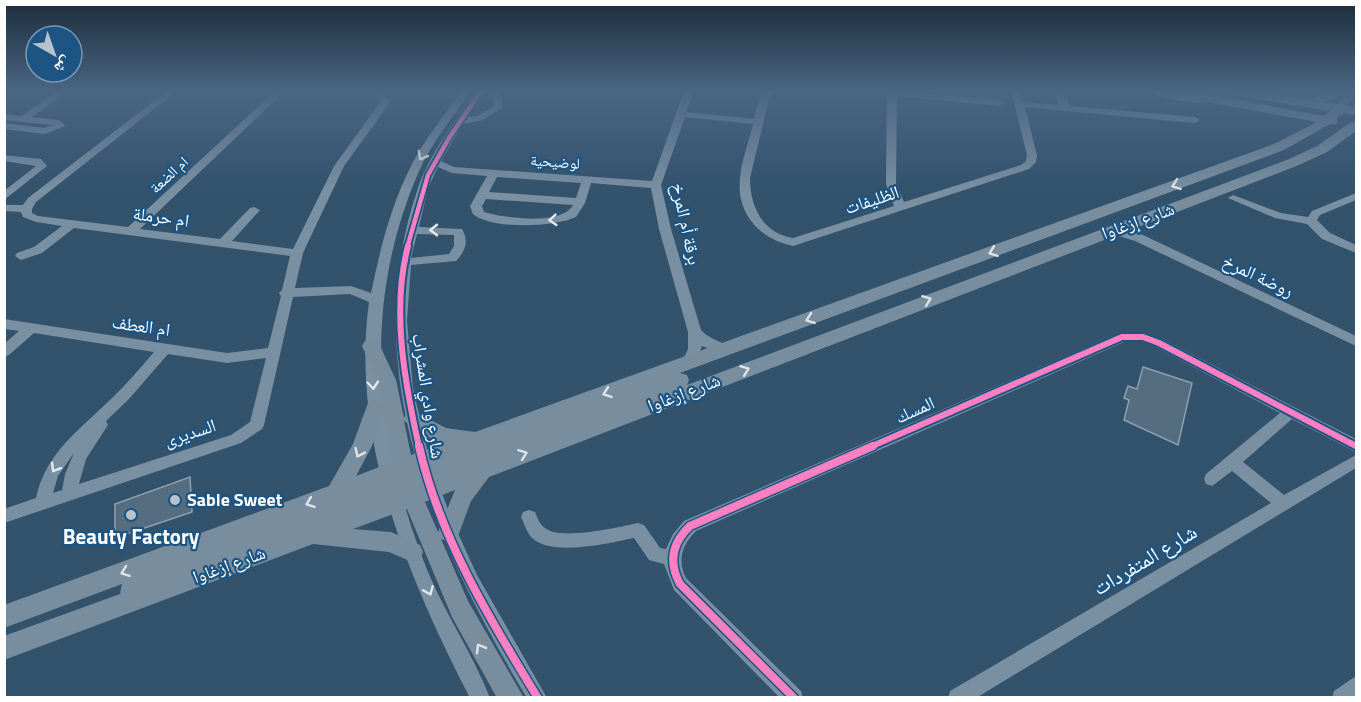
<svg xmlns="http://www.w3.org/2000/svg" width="1361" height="702" viewBox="0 0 1361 702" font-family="'Titillium Web','Noto Naskh Arabic',sans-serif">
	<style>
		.building { fill: #556d81; stroke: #8da0b0; stroke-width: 1.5 }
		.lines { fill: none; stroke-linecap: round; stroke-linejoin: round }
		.minor { fill: #798fa2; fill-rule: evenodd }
		.major { fill: #788e9f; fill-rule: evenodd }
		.cycleway-far2-casing { stroke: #1c5583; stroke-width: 8 }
		.cycleway-far1-casing { stroke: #1c5583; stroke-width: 10 }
		.cycleway-casing { stroke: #1c5583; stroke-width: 11 }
		.cycleway-far2 { stroke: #ff80c0; stroke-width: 4.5 }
		.cycleway-far1 { stroke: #ff80c0; stroke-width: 6 }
		.cycleway { stroke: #ff80c0; stroke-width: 8 }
		.oneway { stroke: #e4e9ec }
		.oneway2 { stroke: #dde3e7 }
		.poi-dot { fill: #b8c2cc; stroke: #1c5583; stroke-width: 2 }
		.labels { text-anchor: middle; stroke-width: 4.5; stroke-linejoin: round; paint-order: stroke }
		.far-street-label { font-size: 15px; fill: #fff; stroke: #1c5583 }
		.street-label { font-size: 18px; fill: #fff; stroke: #1c5583 }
		.poi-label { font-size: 18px; font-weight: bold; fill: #fff; stroke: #1c5583; text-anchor: start }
		.near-poi-label { font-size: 21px; font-weight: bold; fill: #fff; stroke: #1c5583 }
		.near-street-label { font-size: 21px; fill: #fff; stroke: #1c5583 }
	</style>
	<rect width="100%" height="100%" fill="#33526c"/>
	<g class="building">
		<path d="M1143 367 1192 383 1178 445 1124 420 1129 400 1124 398 1128 386 1137 389Z"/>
		<path d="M190 477 192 512 115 538V504Z"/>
	</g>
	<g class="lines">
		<g class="minor">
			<path d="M57 91H68L32 117 59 120 65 125 63 127 45 134 4 129V123L44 128 52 125 4 120V114L21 116Z"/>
			<path d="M167 91H177L36 202 32 209V213L38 216 128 227 275 91H285L140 229 220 239 250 208 254 207 260 210 232 241 293 249 334 166 379 104 380 100 377 96 358 91H380L390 100 389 104 344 166 303 253 295 288 351 286 371 293C380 250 390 208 410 168 423 141 444 116 462 91H471C453 117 432 142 419 171 361 305 374 438 428 572 446 615 473 654 490 698H470C408 578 350 440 369 302L350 294 293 297 264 425 262 429 241 443 4 523V509L36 498C45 454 79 430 110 400 126 385 140 368 154 352L34 333 9 355 4 357V344L19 331 4 329V319L227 353 268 348 281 296 279 293 282 290 290 256 74 228 42 253 21 260 15 256 17 253 34 247 62 226 36 222 23 217 21 212 4 211V205H23L28 198ZM168 354 227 363 266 358 250 422 231 435 79 484 86 459 108 425 106 421 129 399ZM74 453 65 474 62 490 53 493 58 476Z"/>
			<path d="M476 91H485L468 117 477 116 493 107 494 100 486 91H496L502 97V108L483 120 463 124 441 161 454 167 652 181 684 91H694L686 112 754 119 761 91H771L750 178C750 206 762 233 793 238L894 206 886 184 887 91 999 100 1004 103 999 106 897 96 896 184 904 202 1021 165 1026 161 1027 155 1011 91H1021L1023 102 1059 105 1054 91H1064L1069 106 1195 117 1200 120 1195 123 1025 107 1037 155 1036 162 1029 169 793 246C761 240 736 214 740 179 741 161 749 142 753 124L685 117 661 185 671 229 701 330C711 341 724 341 732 350L725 355 702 346 693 368H683L681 364 688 349V332L659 229 651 188 591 183 585 203 576 217C555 227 491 230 473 214L470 206 487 176 452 173 438 167 428 188 419 227 462 229C469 241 466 251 456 261L411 265 407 321 413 388 428 454 451 518 477 575 547 698H527C434 543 356 368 418 188 430 153 455 122 476 91ZM497 177 581 183 576 198 489 192ZM486 199 573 205C562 226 504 218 484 212L482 206ZM417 234 454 235V246L449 254 411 258Z"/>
			<path d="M1147 91C1157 91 1208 96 1214 100 1203 107 1158 98 1147 91Z"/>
			<path d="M1348 91 1356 93 1343 111H1337L1335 109Z"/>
			<path d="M4 155 41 159 47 166 4 200V191L36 166 4 161Z"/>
			<path d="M1356 193V200L1320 215 1317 220 1330 233 1356 245V253L1322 239 1307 224 1275 218 1228 198 1233 195 1281 213 1308 217 1312 211Z"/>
			<path d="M1113 226 1143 235 1356 336V346L1135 241 1109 233 1107 230Z"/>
			<path d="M1122 332H1143L1164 340 1356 439V452L1292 419 1243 462 1284 495 1356 455V468L976 698H948L950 691 1271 503 1232 471 1212 486 1206 484 1204 479 1206 474 1280 413 1154 346 1142 342H1124L696 531C682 545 677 560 686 578L801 691 803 698H780L674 590 664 564 649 560 634 538C610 543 552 557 532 538 527 533 524 523 521 517L523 512 529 510 535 512C537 517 540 525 545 528 560 541 619 527 638 523L644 525 660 548 666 549 673 534 684 521Z"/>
			<path d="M1356 676V698H1332L1334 691Z"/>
		</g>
		<path class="major" d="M1162 91H1190L1324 116 1330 111 1232 95 1226 91H1257L1308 99 1334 91H1355L1323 102 1356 107V115L1343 113 1337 118V124H1330L1284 150 680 373 687 375 689 380 687 385 1289 159 1317 146 1351 122 1356 121V131L1327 152 1299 165 489 477 471 501 457 539 449 542 441 539 468 601 524 698H497L452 617 407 509 353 529 391 532 420 545 423 552 420 559 412 562 389 552 313 544 4 660V636L120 594 122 584 4 628V605L329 486 353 444 368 403 375 400 382 403 378 380 362 346 365 341H377L380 346 396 380 404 418 406 414 413 411 446 428 475 432 1274 144 1317 122 1168 95ZM383 412 392 462 356 476 372 446ZM404 421 435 441 444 443 411 455ZM455 490 438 532 425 502Z"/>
		<defs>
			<path id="cycleway-far2" d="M407 248 428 175 449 138 481 91"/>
			<g id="cycleway-far1">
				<path d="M408 246C391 310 405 384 419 447"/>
				<path d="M870 447 1122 337H1143L1159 343 1356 446"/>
			</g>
			<g id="cycleway">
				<path d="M419 446C439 536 490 620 538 698"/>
				<path d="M794 698 680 584C668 562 672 543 690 526L873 446"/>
			</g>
		</defs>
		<use href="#cycleway-far2" class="cycleway-far2-casing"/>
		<use href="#cycleway-far1" class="cycleway-far1-casing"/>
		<use href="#cycleway" class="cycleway-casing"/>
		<use href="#cycleway-far2" class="cycleway-far2"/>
		<use href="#cycleway-far1" class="cycleway-far1"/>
		<use href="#cycleway" class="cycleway"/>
	</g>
	<defs><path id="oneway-chevron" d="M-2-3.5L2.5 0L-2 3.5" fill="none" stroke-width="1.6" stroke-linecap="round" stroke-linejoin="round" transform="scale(1.5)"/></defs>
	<g class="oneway">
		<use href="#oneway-chevron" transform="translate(422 156) rotate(119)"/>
		<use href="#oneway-chevron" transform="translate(553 220) rotate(175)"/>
		<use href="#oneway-chevron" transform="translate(434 230) rotate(180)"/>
		<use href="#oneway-chevron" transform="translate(373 385) rotate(85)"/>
		<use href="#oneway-chevron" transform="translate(55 468) rotate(121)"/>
		<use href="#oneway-chevron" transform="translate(429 591) rotate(67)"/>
	</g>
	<g class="oneway2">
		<use href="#oneway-chevron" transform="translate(1176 185) rotate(160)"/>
		<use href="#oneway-chevron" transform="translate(993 252) rotate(160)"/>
		<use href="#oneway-chevron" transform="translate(927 300) rotate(-21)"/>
		<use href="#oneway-chevron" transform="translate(810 319) rotate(160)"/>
		<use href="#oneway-chevron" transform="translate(745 370) rotate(-21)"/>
		<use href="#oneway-chevron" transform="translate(607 393) rotate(160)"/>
		<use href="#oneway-chevron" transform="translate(359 453) rotate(116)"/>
		<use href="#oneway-chevron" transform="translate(523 454) rotate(-21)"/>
		<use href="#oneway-chevron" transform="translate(310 503) rotate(159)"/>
		<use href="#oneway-chevron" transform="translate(125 572) rotate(160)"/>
		<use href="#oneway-chevron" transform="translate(480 648) rotate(-120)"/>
	</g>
	<linearGradient id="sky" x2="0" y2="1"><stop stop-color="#1c2d3b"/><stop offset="0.48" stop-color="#4a6683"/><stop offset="1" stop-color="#4a6683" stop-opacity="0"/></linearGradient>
	<rect width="1361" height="190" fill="url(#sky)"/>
	<g class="poi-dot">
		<circle cx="175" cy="500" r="6"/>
		<circle cx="131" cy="515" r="6"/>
	</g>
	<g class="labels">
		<g class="far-street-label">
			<text transform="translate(555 162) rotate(4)" y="5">لوضيحية</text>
			<text transform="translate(169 175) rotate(-43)" y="5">ام الضعة</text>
		</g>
		<g class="street-label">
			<text transform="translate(872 200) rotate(-18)" y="6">الظليفات</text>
			<text transform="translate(161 217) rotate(8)" y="6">ام حرملة</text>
			<text transform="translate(1138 221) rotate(-20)" y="6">شارع إزغاوا</text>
			<text transform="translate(686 224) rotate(78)" y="6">برقة أم المرخ</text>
			<text transform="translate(1258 276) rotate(25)" y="6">روضة المرخ</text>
			<text transform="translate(141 326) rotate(8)" y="6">ام العطف</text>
			<text transform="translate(684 393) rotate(-21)" y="6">شارع إزغاوا</text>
			<text transform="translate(428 396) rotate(81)" y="6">شارع وادي المشراب</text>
			<text transform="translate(915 410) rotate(-24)" y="6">المسك</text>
			<text transform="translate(190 433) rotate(-18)" y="6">السديرى</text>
			<text transform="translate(229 565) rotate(-20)" y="6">شارع إزغاوا</text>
		</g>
		<g class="poi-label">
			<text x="187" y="506">Sable Sweet</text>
		</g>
		<g class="near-poi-label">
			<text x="131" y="544">Beauty Factory</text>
		</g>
		<g class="near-street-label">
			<text transform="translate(1145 560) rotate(-31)" y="7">شارع المتفردات</text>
		</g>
	</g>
	<rect width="1361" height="702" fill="none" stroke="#ffffff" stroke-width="12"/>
	<g transform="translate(54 54) rotate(140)"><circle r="28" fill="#1c5583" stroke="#7799b5" stroke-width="1.5"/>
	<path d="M0-4.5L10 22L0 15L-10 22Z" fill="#b8c2cc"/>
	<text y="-9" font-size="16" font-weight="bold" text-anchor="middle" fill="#ffffff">ش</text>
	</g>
</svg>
